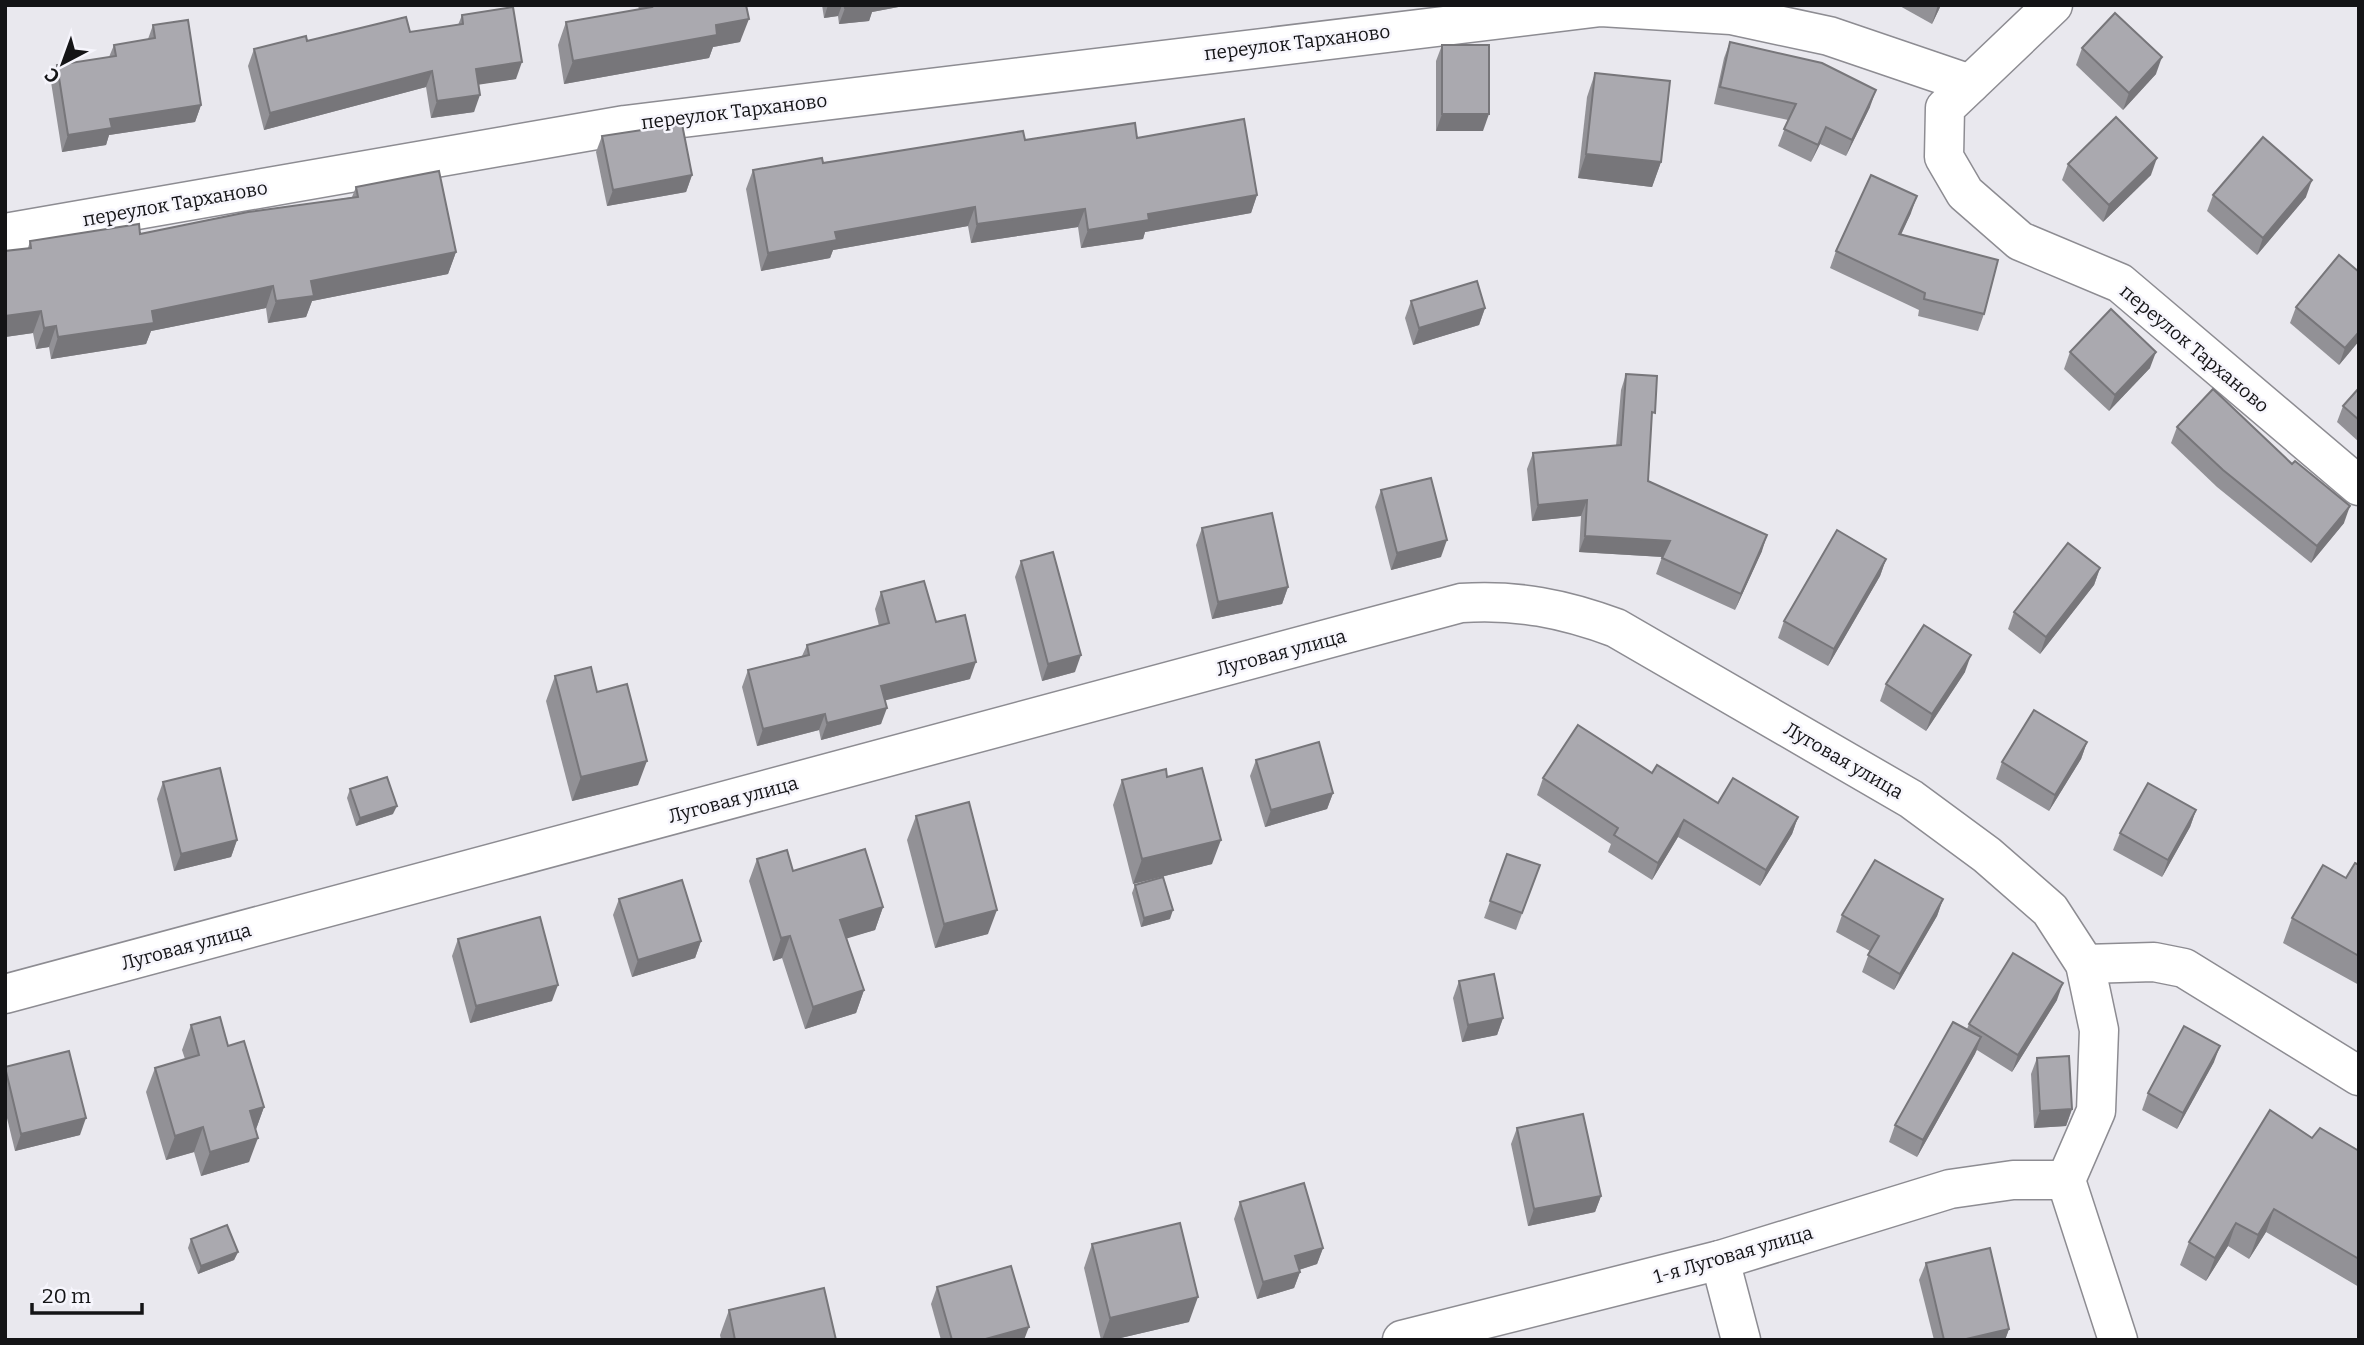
<svg xmlns="http://www.w3.org/2000/svg" width="2364" height="1345" viewBox="0 0 2364 1345" font-family="Bitter,serif">
	<style>
		.lines { fill: none; stroke-linecap: round; stroke-linejoin: round }
		.minor-casing { stroke: #8d8c92; stroke-width: 41 }
		.minor { stroke: #fff; stroke-width: 38 }
		.wall { fill: #929196 }
		.shaded-wall { fill: #77767a }
		.building { fill: #aaa9af; stroke: #77767a; stroke-width: 2 }
		.labels { text-anchor: middle; stroke-width: 5; stroke-linejoin: round; paint-order: stroke }
		.street-label { font-size: 19px; fill: #141416; stroke: #f6f5fc }
	</style>
	<rect width="100%" height="100%" fill="#e9e8ee"/>
	<g class="lines">
		<defs>
			<g id="minor">
				<path d="M2053 5 1945 108 1944 157 1965 193 2020 241 2120 283 2359 486"/>
				<path d="M5 233 625 125 1601 7 1731 15 1829 36 1970 84"/>
				<path d="M2085 964 2154 962 2184 968 2359 1076"/>
				<path d="M5 994 1461 603C1516 599 1565 609 1616 628L1911 799 1987 855 2050 910 2085 964 2099 1030 2096 1111 2066 1180 2118 1340"/>
				<path d="M1720 1260 1741 1340"/>
				<path d="M1402 1340 1720 1260 1950 1189 2013 1180H2066"/>
			</g>
		</defs>
		<use href="#minor" class="minor-casing"/>
		<use href="#minor" class="minor"/>
	</g>
	<g class="wall">
		<path d="M638 5H746L740 42 713 47 709 58 564 84 558 45 566 22 639 10Z"/>
		<path d="M822 5H909L872 12 869 21 839 24 838 16 824 18Z"/>
		<path d="M1898 5H1941L1932 24Z"/>
		<path d="M462 15 516 79 479 84 474 112 431 118 426 87 264 130 248 66 254 49 307 41 410 32 458 25Z"/>
		<path d="M153 25 201 105 195 122 109 135 106 145 62 152 51 82 57 65 109 57 114 45 148 39Z"/>
		<path d="M1730 42 1870 107 1846 156 1820 144 1811 162 1778 146 1788 120 1714 104 1724 58Z"/>
		<path d="M1442 45 1483 131H1436V61Z"/>
		<path d="M2082 48 2156 74 2123 110 2076 65Z"/>
		<path d="M1595 73 1661 162 1652 187 1578 178 1587 97Z"/>
		<path d="M602 136 692 175 686 192 607 206 596 152Z"/>
		<path d="M1137 138 1257 195 1251 213 1145 232 1143 239 1081 248 1078 227 971 243 968 226 833 250 830 258 761 271 746 189 753 170 1025 140Z"/>
		<path d="M2068 164 2151 175 2103 222 2062 180Z"/>
		<path d="M356 187 456 252 448 274 312 301 306 317 268 323 266 308 151 331 146 344 51 359 49 347 36 349 33 333 5 337V251L28 248 30 241 140 234 352 197Z"/>
		<path d="M2213 195 2306 197 2257 255 2207 211Z"/>
		<path d="M1911 213 1901 235 1984 314 1978 331 1918 316 1919 310 1830 268 1836 251Z"/>
		<path d="M2359 272V341L2339 365 2290 323 2296 307Z"/>
		<path d="M1411 301 1485 308 1479 325 1413 345 1405 318Z"/>
		<path d="M2070 352 2150 368 2109 411 2064 369Z"/>
		<path d="M1626 374 1651 421 1648 481 1762 551 1735 610 1656 574 1662 557 1579 552 1581 516 1532 521 1527 469 1533 453 1616 446 1621 390Z"/>
		<path d="M2359 388V442L2337 422 2343 406Z"/>
		<path d="M2177 427 2344 523 2311 563 2217 487 2171 443Z"/>
		<path d="M1381 490 1441 557 1391 570 1375 507Z"/>
		<path d="M1202 528 1288 587 1282 604 1212 619 1196 545Z"/>
		<path d="M1886 559 1880 576 1828 666 1778 638 1784 621Z"/>
		<path d="M1021 561 1075 672 1042 681 1015 577Z"/>
		<path d="M2100 568 2094 585 2040 654 2008 629 2014 612Z"/>
		<path d="M881 592 936 622 970 679 885 700 881 724 821 740 819 730 757 746 742 687 748 670 802 656 807 645 879 626 875 609Z"/>
		<path d="M1965 672 1926 731 1880 701 1886 684Z"/>
		<path d="M555 676 597 692 638 785 572 801 546 701Z"/>
		<path d="M2087 742 2081 759 2049 811 1996 779 2002 762Z"/>
		<path d="M1256 760 1333 793 1327 809 1265 827 1250 776Z"/>
		<path d="M1652 773 1718 803 1798 817 1792 834 1760 886 1678 837 1652 880 1608 852 1611 844 1537 795 1543 778Z"/>
		<path d="M1167 777 1212 864 1133 884 1113 805 1122 780Z"/>
		<path d="M163 782 237 840 231 857 174 871 157 799Z"/>
		<path d="M350 789 393 814 356 826 347 798Z"/>
		<path d="M2196 810 2190 827 2162 877 2113 850 2120 833Z"/>
		<path d="M916 816 988 934 935 948 907 840Z"/>
		<path d="M1507 854 1540 865 1516 930 1484 918Z"/>
		<path d="M757 859 793 871 883 907 875 930 846 938 864 990 856 1013 805 1029 782 958 773 961 749 881Z"/>
		<path d="M2359 865V985L2283 943 2292 918 2346 878Z"/>
		<path d="M1135 885 1170 919 1141 927 1132 893Z"/>
		<path d="M619 899 701 941 695 958 632 977 613 915Z"/>
		<path d="M1943 899 1937 916 1894 990 1862 972 1870 951 1836 932 1842 915Z"/>
		<path d="M458 939 552 1001 470 1023 452 956Z"/>
		<path d="M1459 981 1503 1018 1497 1035 1462 1042 1453 998Z"/>
		<path d="M2057 1000 2012 1072 1977 1050 1917 1157 1889 1142 1895 1125 1967 1029 1969 1024Z"/>
		<path d="M191 1025 228 1046 264 1107 256 1129 249 1162 201 1176 194 1152 166 1160 146 1092 155 1068 185 1059 182 1050Z"/>
		<path d="M2037 1058 2072 1109 2066 1126 2034 1128 2031 1074Z"/>
		<path d="M2214 1062 2177 1129 2142 1110 2148 1093Z"/>
		<path d="M5 1067 80 1135 15 1151 5 1110Z"/>
		<path d="M1517 1128 1601 1196 1595 1212 1528 1226 1511 1144Z"/>
		<path d="M2312 1138 2359 1151V1287L2266 1232 2249 1259 2228 1246 2206 1281 2180 1265 2189 1242Z"/>
		<path d="M1240 1202 1323 1248 1317 1264 1299 1270 1300 1272 1294 1288 1257 1299 1234 1219Z"/>
		<path d="M191 1239 238 1252 234 1260 198 1274 188 1248Z"/>
		<path d="M1092 1244 1189 1322 1112 1340H1101L1084 1268Z"/>
		<path d="M1926 1263 2009 1329 2005 1340H1934L1919 1280Z"/>
		<path d="M937 1287 1024 1340H941L931 1304Z"/>
		<path d="M729 1310 836 1340H721L720 1335Z"/>
	</g>
	<g class="shaded-wall">
		<path d="M828 5H842L838 16 824 18Z"/>
		<path d="M867 5H909L872 12 869 21 839 24 845 8Z"/>
		<path d="M1938 5H1941L1932 24Z"/>
		<path d="M749 19 740 42 713 47 709 58 564 84 573 61 716 25Z"/>
		<path d="M2162 57 2156 74 2123 110 2129 93Z"/>
		<path d="M522 62 516 79 470 86 476 69Z"/>
		<path d="M432 71 426 87 264 130 270 113Z"/>
		<path d="M1876 90 1870 107 1846 156 1852 140Z"/>
		<path d="M480 95 474 112 431 118 437 101Z"/>
		<path d="M201 105 195 122 109 135 106 145 62 152 68 135 110 119Z"/>
		<path d="M1442 114H1489L1483 131H1436Z"/>
		<path d="M1826 127 1820 144 1811 162 1818 145Z"/>
		<path d="M1586 154 1661 162 1652 187 1578 178Z"/>
		<path d="M2157 158 2151 175 2103 222 2109 205Z"/>
		<path d="M692 175 686 192 607 206 613 190Z"/>
		<path d="M2312 180 2306 197 2257 255 2263 238Z"/>
		<path d="M1257 195 1251 213 1145 232 1143 239 1081 248 1088 230 1148 214Z"/>
		<path d="M1917 196 1911 213 1893 251 1899 234Z"/>
		<path d="M975 207 968 226 833 250 830 258 761 271 768 253 835 232Z"/>
		<path d="M1085 209 1078 227 971 243 977 224Z"/>
		<path d="M456 252 448 274 312 301 306 317 268 323 276 301 311 281Z"/>
		<path d="M273 286 266 308 151 331 146 344 51 359 58 337 152 311Z"/>
		<path d="M1485 308 1479 325 1413 345 1419 328Z"/>
		<path d="M41 311 33 333 5 337V316Z"/>
		<path d="M56 326 49 347 36 349 44 328Z"/>
		<path d="M2359 332V341L2339 365 2345 348Z"/>
		<path d="M2156 352 2150 368 2109 411 2115 395Z"/>
		<path d="M1587 500 1581 516 1532 521 1538 505Z"/>
		<path d="M2350 506 2344 523 2311 563 2317 546Z"/>
		<path d="M1767 535 1762 551 1735 610 1741 594Z"/>
		<path d="M1585 536 1670 541 1664 557 1579 552Z"/>
		<path d="M1447 540 1441 557 1391 570 1397 553Z"/>
		<path d="M1886 559 1880 576 1828 666 1834 649Z"/>
		<path d="M2100 568 2094 585 2040 654 2046 637Z"/>
		<path d="M1288 587 1282 604 1212 619 1218 602Z"/>
		<path d="M1081 655 1075 672 1042 681 1048 664Z"/>
		<path d="M1971 655 1965 672 1926 731 1932 714Z"/>
		<path d="M976 662 970 679 875 703 881 686Z"/>
		<path d="M887 708 881 724 821 740 827 723Z"/>
		<path d="M825 714 819 730 757 746 763 729Z"/>
		<path d="M2087 742 2081 759 2049 811 2055 795Z"/>
		<path d="M647 761 638 785 572 801 581 777Z"/>
		<path d="M1333 793 1327 809 1265 827 1271 810Z"/>
		<path d="M397 806 393 814 356 826 360 818Z"/>
		<path d="M2196 810 2190 827 2162 877 2168 860Z"/>
		<path d="M1798 817 1792 834 1760 886 1766 870Z"/>
		<path d="M1684 820 1678 837 1652 880 1658 863Z"/>
		<path d="M237 840 231 857 174 871 181 854Z"/>
		<path d="M1221 840 1212 864 1133 884 1142 859Z"/>
		<path d="M1943 899 1937 916 1894 990 1900 974Z"/>
		<path d="M883 907 875 930 832 943 840 920Z"/>
		<path d="M997 910 988 934 935 948 944 924Z"/>
		<path d="M1173 910 1170 919 1141 927 1144 918Z"/>
		<path d="M790 936 782 958 773 961 781 938Z"/>
		<path d="M701 941 695 958 632 977 638 960Z"/>
		<path d="M2063 983 2057 1000 2012 1072 2018 1055Z"/>
		<path d="M558 985 552 1001 470 1023 476 1006Z"/>
		<path d="M864 990 856 1013 805 1029 813 1007Z"/>
		<path d="M1503 1018 1497 1035 1462 1042 1468 1025Z"/>
		<path d="M1981 1037 1975 1054 1917 1157 1923 1140Z"/>
		<path d="M2220 1046 2214 1062 2177 1129 2183 1113Z"/>
		<path d="M264 1107 255 1132 250 1111Z"/>
		<path d="M2072 1109 2066 1126 2034 1128 2040 1111Z"/>
		<path d="M86 1118 80 1135 15 1151 21 1134Z"/>
		<path d="M203 1127 194 1152 166 1160 175 1136Z"/>
		<path d="M258 1138 249 1162 201 1176 210 1152Z"/>
		<path d="M1601 1196 1595 1212 1528 1226 1534 1209Z"/>
		<path d="M2274 1209 2266 1232 2249 1259 2258 1235Z"/>
		<path d="M2236 1223 2228 1246 2206 1281 2215 1258Z"/>
		<path d="M1323 1248 1317 1264 1289 1273 1295 1256Z"/>
		<path d="M238 1252 234 1260 198 1274 201 1266Z"/>
		<path d="M1300 1272 1294 1288 1257 1299 1263 1282Z"/>
		<path d="M1198 1297 1189 1322 1112 1340H1102L1110 1318Z"/>
		<path d="M1029 1327 1024 1340H982Z"/>
		<path d="M2009 1329 2005 1340H1962Z"/>
	</g>
	<g class="building">
		<path d="M651 5H746L749 19 716 25 717 35 573 61 566 22 652 7Z"/>
		<path d="M844 5H867L845 8Z"/>
		<path d="M513 7 522 62 476 69 480 95 437 101 432 71 270 113 254 49 306 36 307 41 406 17 410 32 463 24 462 15Z"/>
		<path d="M2115 13 2162 57 2129 93 2082 48Z"/>
		<path d="M188 20 201 105 110 119 112 128 68 135 57 65 116 56 114 45 155 38 153 25Z"/>
		<path d="M1730 42 1822 63 1876 90 1852 140 1826 127 1818 145 1784 129 1796 104 1720 87Z"/>
		<rect x="1442" y="45" width="47" height="69"/>
		<path d="M1595 73 1670 81 1661 162 1586 154Z"/>
		<path d="M2116 117 2157 158 2109 205 2068 164Z"/>
		<path d="M1244 119 1257 195 1148 214 1149 220 1088 230 1085 209 977 224 975 207 835 232 837 240 768 253 753 170 822 158 823 163 1023 131 1025 140 1135 123 1137 138Z"/>
		<path d="M682 124 692 175 613 190 602 136Z"/>
		<path d="M2263 137 2312 180 2263 238 2213 195Z"/>
		<path d="M439 171 456 252 311 281 314 296 276 301 273 286 152 311 154 323 58 337 56 326 44 328 41 311 5 316V251L31 248 30 241 139 224 140 234 248 212 358 197 356 187Z"/>
		<path d="M1871 175 1917 196 1899 234 1998 260 1984 314 1924 299 1925 293 1836 251Z"/>
		<path d="M2339 255 2359 272V332L2345 348 2296 307Z"/>
		<path d="M1477 281 1485 308 1419 328 1411 301Z"/>
		<path d="M2111 309 2156 352 2115 395 2070 352Z"/>
		<path d="M1626 374 1657 376 1655 413 1652 412 1648 481 1767 535 1741 594 1662 558 1670 541 1585 536 1587 500 1538 505 1533 453 1621 445Z"/>
		<path d="M2359 388V420L2343 406Z"/>
		<path d="M2213 389 2292 464 2295 461 2350 506 2317 546 2223 470 2177 427Z"/>
		<path d="M1431 478 1447 540 1397 553 1381 490Z"/>
		<path d="M1272 513 1288 587 1218 602 1202 528Z"/>
		<path d="M1837 530 1886 559 1834 649 1784 621Z"/>
		<path d="M2068 543 2100 568 2046 637 2014 612Z"/>
		<path d="M1053 552 1081 655 1048 664 1021 561Z"/>
		<path d="M924 581 936 622 965 615 976 662 881 686 887 708 827 723 825 714 763 729 748 670 809 655 807 645 889 623 881 592Z"/>
		<path d="M1924 625 1971 655 1932 714 1886 684Z"/>
		<path d="M591 667 597 692 627 684 647 761 581 777 555 676Z"/>
		<path d="M2034 710 2087 742 2055 795 2002 762Z"/>
		<path d="M1578 725 1652 773 1657 765 1718 803 1733 778 1798 817 1766 870 1684 820 1658 863 1614 835 1618 828 1543 778Z"/>
		<path d="M1319 742 1333 793 1271 810 1256 760Z"/>
		<path d="M220 768 237 840 181 854 163 782Z"/>
		<path d="M1202 768 1221 840 1142 859 1122 780 1166 769 1167 777Z"/>
		<path d="M387 777 397 806 360 818 350 789Z"/>
		<path d="M2148 783 2196 810 2168 860 2120 833Z"/>
		<path d="M969 802 997 910 944 924 916 816Z"/>
		<path d="M865 849 883 907 840 920 864 990 813 1007 790 936 781 938 757 859 787 850 793 871Z"/>
		<path d="M1507 854 1540 865 1522 913 1490 901Z"/>
		<path d="M1875 860 1943 899 1900 974 1868 955 1879 936 1842 915Z"/>
		<path d="M2355 863 2359 865V956L2292 918 2323 865 2346 878Z"/>
		<path d="M1163 877 1173 910 1144 918 1135 885Z"/>
		<path d="M682 880 701 941 638 960 619 899Z"/>
		<path d="M540 917 558 985 476 1006 458 939Z"/>
		<path d="M2013 953 2063 983 2018 1055 1969 1024Z"/>
		<path d="M1494 974 1503 1018 1468 1025 1459 981Z"/>
		<path d="M220 1017 228 1046 244 1041 264 1107 250 1111 258 1138 210 1152 203 1127 175 1136 155 1068 199 1055 191 1025Z"/>
		<path d="M1953 1022 1981 1037 1923 1140 1895 1125Z"/>
		<path d="M2184 1026 2220 1046 2183 1113 2148 1093Z"/>
		<path d="M69 1051 86 1118 21 1134 5 1067Z"/>
		<path d="M2069 1056 2072 1109 2040 1111 2037 1058Z"/>
		<path d="M2270 1110 2312 1138 2320 1128 2359 1151V1259L2274 1209 2258 1235 2236 1223 2215 1258 2189 1242Z"/>
		<path d="M1583 1114 1601 1196 1534 1209 1517 1128Z"/>
		<path d="M1304 1183 1323 1248 1295 1256 1300 1272 1263 1282 1240 1202Z"/>
		<path d="M1180 1223 1198 1297 1110 1318 1092 1244Z"/>
		<path d="M227 1225 238 1252 201 1266 191 1239Z"/>
		<path d="M1990 1248 2009 1329 1962 1340H1944L1926 1263Z"/>
		<path d="M1011 1266 1029 1327 982 1340H952L937 1287Z"/>
		<path d="M824 1288 836 1340H735L729 1310Z"/>
	</g>
	<g class="labels">
		<g class="street-label">
			<text transform="translate(1297 42) rotate(-7)" y="7">переулок Тарханово</text>
			<text transform="translate(734 111) rotate(-7)" y="7">переулок Тарханово</text>
			<text transform="translate(175 203) rotate(-10)" y="7">переулок Тарханово</text>
			<text transform="translate(2195 348) rotate(40)" y="7">переулок Тарханово</text>
			<text transform="translate(1281 652) rotate(-15)" y="7">Луговая улица</text>
			<text transform="translate(1844 760) rotate(30)" y="7">Луговая улица</text>
			<text transform="translate(733 799) rotate(-15)" y="7">Луговая улица</text>
			<text transform="translate(186 946) rotate(-15)" y="7">Луговая улица</text>
			<text transform="translate(1733 1254) rotate(-16)" y="7">1-я Луговая улица</text>
		</g>
	</g>
	<rect width="2364" height="1345" fill="none" stroke="#141416" stroke-width="14"/>
	<g transform="translate(63 63) rotate(221)" stroke="#f6f5fc" stroke-width="5" paint-order="stroke">
	<path d="M0-5L12 26L0 18L-12 26Z" fill="#141416"/>
	<text y="-10" font-size="19" font-weight="bold" text-anchor="middle" fill="#141416">С</text>
	</g>
	<path d="M32 1303v10h110v-10" fill="none" stroke="#141416" stroke-width="3.5"/>
	<text x="42" y="1303" font-size="21" fill="#141416" stroke="#f6f5fc" stroke-width="5" paint-order="stroke">20 m</text>
</svg>
